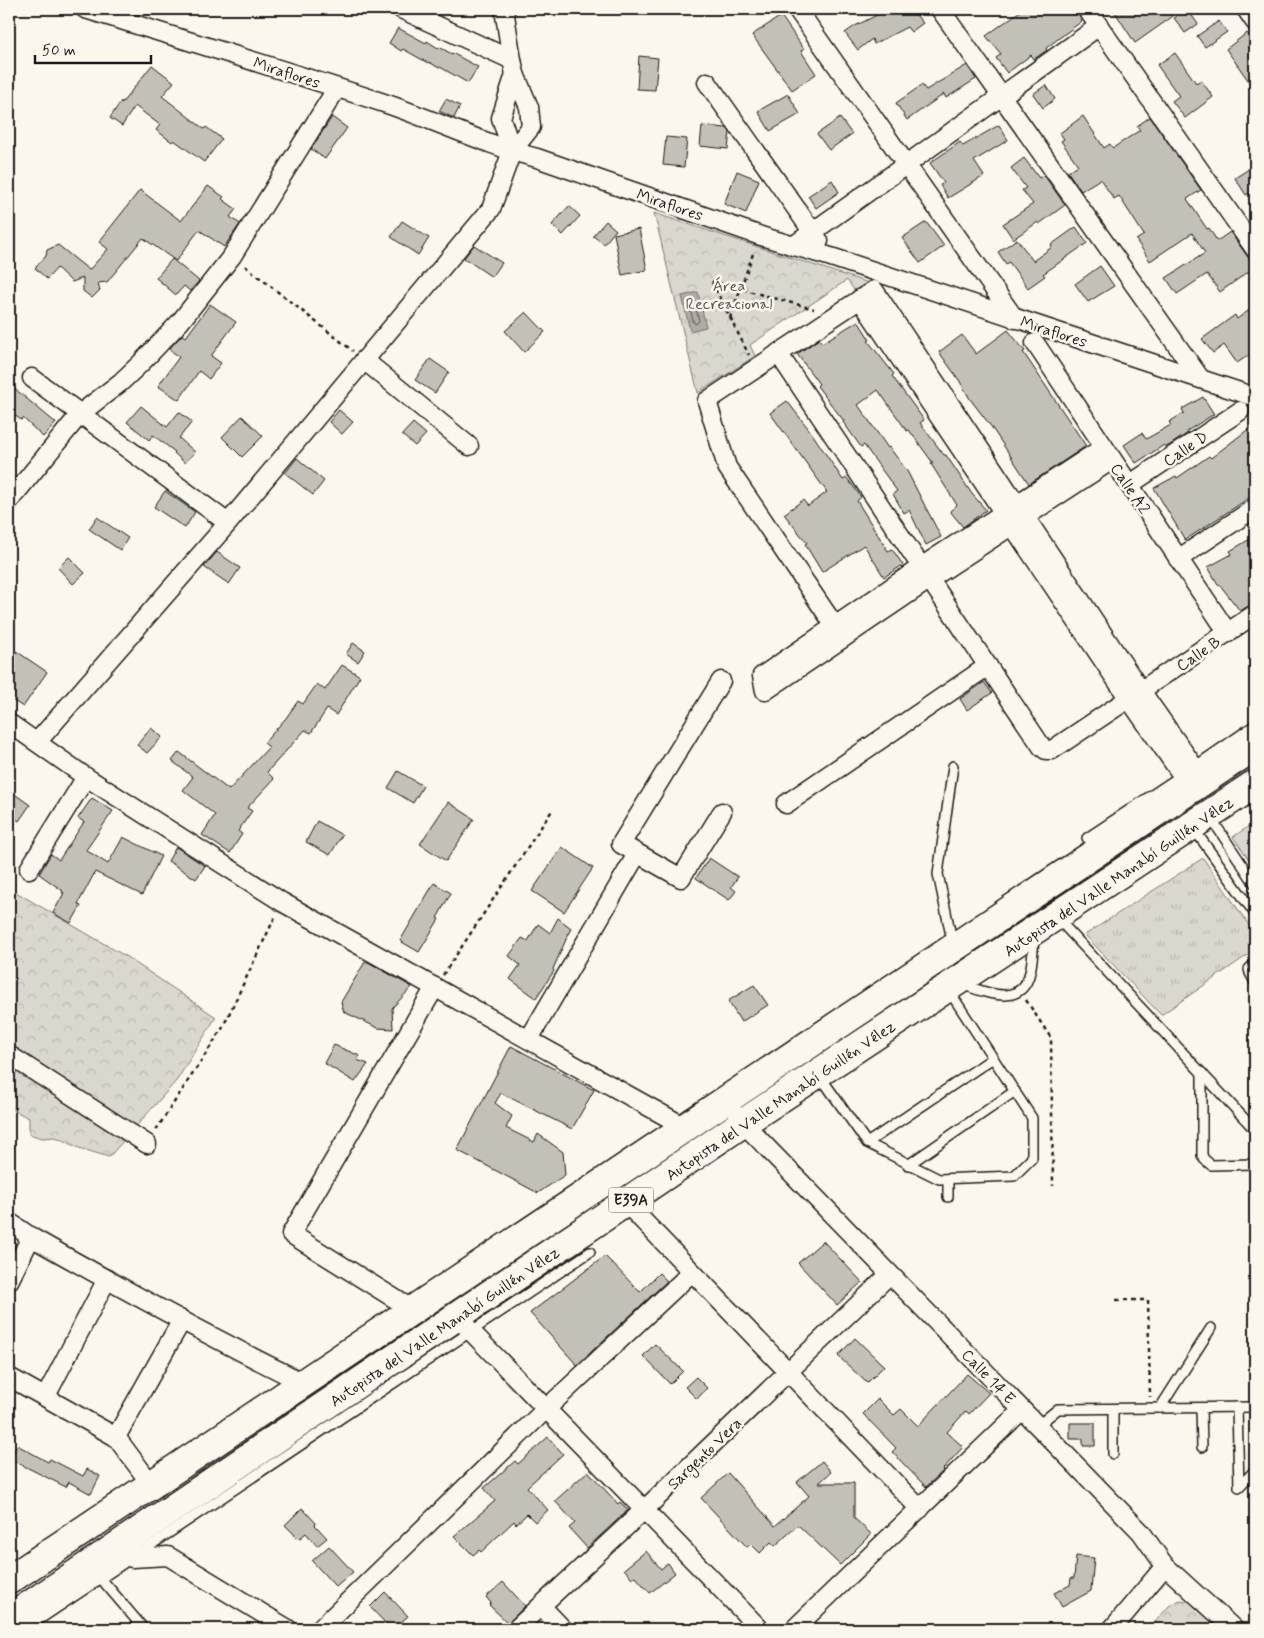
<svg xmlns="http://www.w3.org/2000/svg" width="1264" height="1638" viewBox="0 0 1264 1638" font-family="Mynerve,sans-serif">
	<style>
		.grass { fill: url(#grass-tufts); stroke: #7b7a75 }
		.forest { fill: url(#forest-crowns); stroke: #7b7a75 }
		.water { fill: url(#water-ripples); stroke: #74726e }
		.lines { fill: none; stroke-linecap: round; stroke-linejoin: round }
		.shore { stroke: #575653; stroke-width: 1 }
		.building { fill: #c3c0b8; stroke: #1c1c1c }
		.service-casing { stroke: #1c1c1c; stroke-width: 12 }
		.minor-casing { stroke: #1c1c1c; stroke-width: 21 }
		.primary-casing { stroke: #1c1c1c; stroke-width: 31 }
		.path { stroke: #1c1c1c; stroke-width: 2.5; stroke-dasharray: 4 4; stroke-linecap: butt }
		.service { stroke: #fbf7ec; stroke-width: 9 }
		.minor { stroke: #fbf7ec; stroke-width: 18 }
		.primary { stroke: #fbf7ec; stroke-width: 28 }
		.labels { text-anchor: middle; stroke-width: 5; stroke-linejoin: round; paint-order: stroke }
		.shield { fill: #fbf7ec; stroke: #5f5e5a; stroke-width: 1 }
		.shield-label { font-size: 15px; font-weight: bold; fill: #1c1c1c }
		.street-label { font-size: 16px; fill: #1c1c1c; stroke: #fbf7ec }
		.park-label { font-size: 16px; fill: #555451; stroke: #fbf7ec }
	</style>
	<defs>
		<pattern id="grass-tufts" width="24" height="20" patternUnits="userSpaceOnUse" patternTransform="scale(1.25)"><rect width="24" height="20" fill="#dad7ce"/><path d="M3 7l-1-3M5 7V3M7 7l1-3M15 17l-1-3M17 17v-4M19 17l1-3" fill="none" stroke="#bab8b0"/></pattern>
		<pattern id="forest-crowns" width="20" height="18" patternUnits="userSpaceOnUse" patternTransform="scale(1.25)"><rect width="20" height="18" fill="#dad7ce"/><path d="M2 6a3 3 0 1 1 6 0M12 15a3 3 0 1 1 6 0" fill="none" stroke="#bab8b0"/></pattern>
		<pattern id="water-ripples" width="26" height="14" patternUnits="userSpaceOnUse" patternTransform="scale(1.25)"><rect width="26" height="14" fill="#afaca5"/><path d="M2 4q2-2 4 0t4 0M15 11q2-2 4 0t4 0" fill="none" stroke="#96938d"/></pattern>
	</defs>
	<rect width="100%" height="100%" fill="#fbf7ec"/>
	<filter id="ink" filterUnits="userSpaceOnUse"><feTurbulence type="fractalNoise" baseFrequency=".02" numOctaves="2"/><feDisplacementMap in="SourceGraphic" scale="10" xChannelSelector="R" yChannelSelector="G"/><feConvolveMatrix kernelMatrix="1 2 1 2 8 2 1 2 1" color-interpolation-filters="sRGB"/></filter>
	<g filter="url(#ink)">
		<g class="grass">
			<path d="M1255 822V868L1233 837Z"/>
			<path d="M1203 858 1255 934V950L1161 1015 1085 935Z"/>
		</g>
		<g class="forest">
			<path d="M654 213 869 283 854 290 847 280 750 345 755 356 698 393Z"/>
			<path d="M9 888 125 956 216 1017 177 1080 109 1157 79 1148 56 1137 42 1138 29 1134V1118L9 1108Z"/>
			<path d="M1180 1600C1199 1601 1213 1616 1227 1629H1149L1169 1606Z"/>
		</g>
		<path class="water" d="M698 292 706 327 690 331 682 296Z"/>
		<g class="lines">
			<path class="shore" d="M691 299 694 300 699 321 696 324 693 322 689 302Z"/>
		</g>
		<g class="building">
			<path d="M889 9H911L923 23 911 32 907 27 874 44 872 39 858 50 845 33 855 26Z"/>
			<path d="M1023 9H1074L1082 21 1046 48 1047 50 1034 59 1031 55 1007 73 996 58 1001 54 986 36Z"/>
			<path d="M1113 9H1166L1172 17 1135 43Z"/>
			<path d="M1187 9 1198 24 1185 33 1174 18Z"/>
			<path d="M781 16 804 49 801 51 816 74 792 90 752 35Z"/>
			<path d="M1219 21 1227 32 1205 47 1197 36Z"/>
			<path d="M398 28 426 43 427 41 438 48 439 47 452 54V53L478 67 468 83 440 67 439 68 429 62 428 63 403 49 401 51 389 43Z"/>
			<path d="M1247 33 1255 44V90L1226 49Z"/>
			<path d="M1175 53 1196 83 1201 80 1213 97 1185 118 1172 101 1179 96 1157 65Z"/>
			<path d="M639 56 658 58 655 90 637 89Z"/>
			<path d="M152 65 174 82 162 96 204 129 206 127 222 139 204 162 174 140 172 142 156 130 160 125 135 106 122 126 110 118 121 101 122 103Z"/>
			<path d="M967 65 976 79 946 98 944 94 907 120 896 103 922 85 926 90Z"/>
			<path d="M1046 85 1055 99 1043 108 1033 94Z"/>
			<path d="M788 94 800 114 770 131 758 111Z"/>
			<path d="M446 99 460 106 454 118 439 111Z"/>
			<path d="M1083 116 1104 148 1110 144 1113 148 1140 130 1137 126 1150 117 1201 190 1187 199 1207 229 1209 228 1217 241 1230 232 1255 267 1220 292 1207 274 1177 294 1166 278 1205 253 1192 233 1150 261 1136 240 1144 235 1119 196 1114 199 1100 179 1081 191 1068 172 1078 165 1061 141 1064 139 1060 133Z"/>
			<path d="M332 117 347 128 325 159 311 149Z"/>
			<path d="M840 118 852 134 829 150 817 134Z"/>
			<path d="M999 125 1008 140 974 161 984 176 948 198 940 185 944 183 930 163 960 142 963 146Z"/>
			<path d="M702 126 727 128 730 132 728 149 700 146Z"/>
			<path d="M666 137 687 139 684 167 663 165Z"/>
			<path d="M1024 158 1039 178 1044 175 1065 205 1039 224 1038 222 1013 239 1003 224 1033 204 1022 190 1026 188 1011 168Z"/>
			<path d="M1255 165V189L1246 195 1235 178Z"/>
			<path d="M737 171 759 180 746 213 724 204Z"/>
			<path d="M832 180 839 192 816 208 808 196Z"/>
			<path d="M208 186 224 197 222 199 236 209 230 217 240 224 224 247 199 230 176 261 143 238 107 282 98 283 100 290 92 298 83 291V278L72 282 57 268 47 279 35 268 46 256 47 250 58 245 89 270 108 249 99 242 140 190 181 221Z"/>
			<path d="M569 206 580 216 563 235 552 225Z"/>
			<path d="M402 221 429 238 418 255 391 237Z"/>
			<path d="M606 221 616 230 604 244 593 236Z"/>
			<path d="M926 222 944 246 920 263 902 238Z"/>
			<path d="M1076 227 1087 243 1043 274 1045 276 1028 288 1009 262 1006 264 998 252 1017 239 1033 261 1052 247 1051 245Z"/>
			<path d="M639 229 647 270 622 275 614 234Z"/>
			<path d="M474 245 502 263 492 277 464 258Z"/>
			<path d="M172 259 199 281 190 291 184 286 176 295 156 278Z"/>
			<path d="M1100 266 1114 286 1088 302 1075 284Z"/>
			<path d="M210 304 236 322 211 356 221 363 209 379 199 371 179 400 158 386 179 357 169 349 182 335 186 337Z"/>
			<path d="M1255 306V351L1237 363 1224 345 1213 353 1202 339 1235 315 1237 319Z"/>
			<path d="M526 312 545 332 524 352 505 331Z"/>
			<path d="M858 321 870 340 868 341 894 374 892 376 924 420 920 423 944 455H946L972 494 986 510 963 527 950 511 957 505 931 464 933 463 909 430 907 431 878 390 858 405 888 448 889 447 907 471 941 537 926 545 909 510 904 513 893 494 897 491 864 445 861 447 843 422 844 421 817 386 819 384 797 354 819 339 822 343Z"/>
			<path d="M1008 330 1025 351 1023 352 1086 446 1029 484 990 425 970 399 959 380 939 352 962 335 976 354Z"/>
			<path d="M430 359 449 372 435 393 415 380Z"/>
			<path d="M9 384 56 423 43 437 23 418 21 420 9 411Z"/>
			<path d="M1203 397 1214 414 1187 431 1188 433 1170 445 1166 447 1164 445 1136 463 1124 445 1142 433 1146 439 1171 425 1169 422 1184 413 1182 409Z"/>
			<path d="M787 401 811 432 843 480 847 478 861 497 857 501 888 551 892 549 903 565 884 577 864 545 822 572 805 544 807 543 784 514 803 500 808 506 827 492 770 413Z"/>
			<path d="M141 406 167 427 179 412 192 422 179 438 195 452 185 463 174 453 175 452 153 435 149 440 127 422Z"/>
			<path d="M339 410 353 422 342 434 329 422Z"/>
			<path d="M242 416 263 436 242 457 222 437Z"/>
			<path d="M413 423 426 434 415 446 402 435Z"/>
			<path d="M1255 424V494L1185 540 1154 488 1176 476 1177 478 1209 456 1211 458Z"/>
			<path d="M297 458 324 481 313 495 285 473Z"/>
			<path d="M165 491 195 512 185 528 154 507Z"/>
			<path d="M97 517 128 538 120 550 89 529Z"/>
			<path d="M1255 536V604L1250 605 1240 611 1220 585 1219 586 1208 567 1232 554 1230 551Z"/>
			<path d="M217 552 240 568 229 584 204 567Z"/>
			<path d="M69 557 85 573 73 584 58 568Z"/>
			<path d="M353 643 365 651 358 662 346 654Z"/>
			<path d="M16 651 47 672 23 707 9 698V662Z"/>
			<path d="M342 665 360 676 336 715 327 709 311 733 305 730 267 772 274 779 247 808 252 811 238 831 242 834 230 853 202 835 215 815 183 790 193 777 172 761 179 752 229 790 269 747 264 743 286 718 298 701 303 704 317 684 325 690Z"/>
			<path d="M984 682 992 693 967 710 960 699Z"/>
			<path d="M151 728 162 737 147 753 137 745Z"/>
			<path d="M398 771 423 786 413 803 388 788Z"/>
			<path d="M9 790 30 805 19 821 9 814Z"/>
			<path d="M92 798 113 811 86 850 108 864 123 837 161 856 142 895 95 872 78 904 81 906 71 923 53 913 64 893H62L63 891 39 874 51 854 59 860 84 822 78 818Z"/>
			<path d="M448 802 474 819 446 861 420 844Z"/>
			<path d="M317 821 342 835 330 855 306 842Z"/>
			<path d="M176 847 205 866 196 879 168 861Z"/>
			<path d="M562 847 593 868 564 912 532 891Z"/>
			<path d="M709 858 738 877 731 887 736 891 729 900 696 878Z"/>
			<path d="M434 883 451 893 437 918 439 919 419 952 400 941Z"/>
			<path d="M558 918 571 928 553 969 554 971 536 998 510 979 520 965 509 956 522 938 528 941 538 924 550 933Z"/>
			<path d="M365 962H368L412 987 392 1008 393 1029 378 1028 344 1012 341 1002Z"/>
			<path d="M754 985 768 1005 741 1022 728 1001Z"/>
			<path d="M334 1045 360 1056 357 1060 368 1064 355 1082 324 1063Z"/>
			<path d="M511 1046 594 1090 572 1129 501 1093 495 1103 512 1116 506 1128 534 1142 538 1134 563 1152 565 1175 538 1193 457 1150Z"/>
			<path d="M823 1241 862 1282 837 1305 798 1263Z"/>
			<path d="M605 1256 640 1292 659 1273 667 1281 577 1365 530 1313Z"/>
			<path d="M855 1338 884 1366 867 1383 838 1356Z"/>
			<path d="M655 1344 683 1371 670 1384 643 1356Z"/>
			<path d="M967 1374 989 1393 969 1414 966 1411 947 1432 963 1447 943 1469 944 1470 926 1487 892 1452 896 1448 863 1414 878 1399 894 1415 901 1409 918 1426Z"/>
			<path d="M696 1377 707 1388 697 1399 685 1387Z"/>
			<path d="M1070 1423H1095V1446H1083V1439H1070Z"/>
			<path d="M548 1437 563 1454 527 1487 548 1510 535 1522 527 1514 516 1524 514 1521 481 1552 479 1550 473 1555 454 1536 495 1501 484 1488 515 1461 518 1464Z"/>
			<path d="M17 1445 48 1462 50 1459 83 1476 87 1469 100 1476 91 1494 69 1482 66 1487 10 1459Z"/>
			<path d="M822 1461 831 1472 819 1483H854V1518L871 1534 840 1565 798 1525 775 1546 771 1542 760 1553 751 1544 747 1547 701 1498 728 1473 775 1526 809 1496 797 1482Z"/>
			<path d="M588 1471 618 1504 620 1502 628 1510 587 1548 569 1528 575 1523 555 1501Z"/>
			<path d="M302 1508 316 1523 315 1525 327 1538 317 1546 306 1533 299 1539 285 1525Z"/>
			<path d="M329 1546 353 1572 336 1587 312 1561Z"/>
			<path d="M646 1551 661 1569 668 1563 675 1573 650 1593 635 1576 632 1578 624 1569Z"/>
			<path d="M1076 1556 1094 1558 1091 1591 1062 1607 1054 1593 1070 1585 1071 1578H1074Z"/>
			<path d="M503 1582 525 1606 508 1623 489 1605 491 1603 486 1597Z"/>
			<path d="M385 1592 408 1616 398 1625 396 1623 391 1629 370 1607Z"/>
		</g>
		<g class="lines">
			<defs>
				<g id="service">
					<path d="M1193 768 1255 725"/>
					<path d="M1211 818 1255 884"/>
					<path d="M1194 829 1255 914"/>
					<path d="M1087 838 1182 775"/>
					<path d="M1057 918 1255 1130"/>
					<path d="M953 945 938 874 953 766"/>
					<path d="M1255 963 1249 969 1250 973 1255 982"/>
					<path d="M961 984C985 992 1022 1009 1030 972 1033 960 1033 948 1034 936"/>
					<path d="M948 989 993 1058"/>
					<path d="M1202 1073V1155L1204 1159 1211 1165 1255 1164"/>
					<path d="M820 1076 867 1143 939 1179 1014 1176 1032 1158V1118L993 1058 867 1143"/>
					<path d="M908 1165 1015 1091"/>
					<path d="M948 1197V1179"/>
					<path d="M1237 1407 1239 1487 1255 1470"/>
					<path d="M1160 1408 1211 1328"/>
					<path d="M1201 1408 1202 1447"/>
					<path d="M1113 1409V1454"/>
					<path d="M1037 1426 1058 1409 1255 1407"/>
					<path d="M98 1575 144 1629"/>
					<path d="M31 1625 590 1252"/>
				</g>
				<g id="minor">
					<path d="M85 9C186 40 287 71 387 104 437 121 486 145 537 158L761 236 831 257 1255 397"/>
					<path d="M401 9 512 60"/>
					<path d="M797 9 1015 319"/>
					<path d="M940 9 1200 378"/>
					<path d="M1087 9 1255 249"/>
					<path d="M1246 9 1255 22"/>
					<path d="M707 82 819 241"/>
					<path d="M512 151 501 118 515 74"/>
					<path d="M793 246 1099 26"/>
					<path d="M860 299 1129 699 1191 788"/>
					<path d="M1035 343 1228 633"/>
					<path d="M778 353 1042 747 1046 750H1052L1255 614"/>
					<path d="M364 360 469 446"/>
					<path d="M32 378 228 523"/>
					<path d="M1104 447 921 567 762 676 765 691 930 579 1112 460"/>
					<path d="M1129 485 1240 411"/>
					<path d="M9 501 81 413 121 382 141 363 180 322 232 256 337 88"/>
					<path d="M1178 559 1255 508"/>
					<path d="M843 638 727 467 707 401 874 290 1141 691 1204 781"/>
					<path d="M721 681 621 844 681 878 722 812"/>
					<path d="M9 723 86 777 282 902 685 1127"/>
					<path d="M37 742 228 523 491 209 512 151 531 127 529 107 515 74 512 60 504 9"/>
					<path d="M786 804 988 666"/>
					<path d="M29 869 86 777"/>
					<path d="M529 1039 637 854"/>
					<path d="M9 1055 147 1144"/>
					<path d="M738 1116 743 1123 1141 1532 1165 1566 1234 1629"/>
					<path d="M626 1203 920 1509"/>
					<path d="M9 1222 31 1237C121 1288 211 1338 304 1383"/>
					<path d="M9 1281 31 1237"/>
					<path d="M413 1310 291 1234 435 987"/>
					<path d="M457 1317 760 1629"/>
					<path d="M9 1377 116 1437 151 1484"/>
					<path d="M46 1396 107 1279"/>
					<path d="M116 1437 182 1320"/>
					<path d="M132 1558 168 1556 288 1629"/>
					<path d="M541 1606 563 1629"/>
					<path d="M320 1629 546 1409 691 1273"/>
					<path d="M516 1629 644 1510 889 1275"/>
					<path d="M794 1629 1022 1410"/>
					<path d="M1112 1629 1165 1566"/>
				</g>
				<g id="primary">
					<path d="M9 1580 1255 746"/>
					<path d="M9 1619 743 1123 1255 784"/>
				</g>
			</defs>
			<use href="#service" class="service-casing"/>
			<use href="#minor" class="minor-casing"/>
			<use href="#primary" class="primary-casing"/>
			<g class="path">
				<path d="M245 266 353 351"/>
				<path d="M712 281 814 309"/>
				<path d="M712 282 749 355"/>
				<path d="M730 318 754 251"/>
				<path d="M443 975 553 809"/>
				<path d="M1026 1000 1051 1038 1053 1186"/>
				<path d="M156 1130 222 1029 275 917"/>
				<path d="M1116 1300H1148L1150 1397"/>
			</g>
			<use href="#service" class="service"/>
			<use href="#minor" class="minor"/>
			<use href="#primary" class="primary"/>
		</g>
	</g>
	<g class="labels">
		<rect class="shield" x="608.5" y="1187.5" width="45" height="25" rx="4"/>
		<g class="shield-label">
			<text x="631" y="1205">E39A</text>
		</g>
		<g class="street-label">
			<text transform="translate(287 72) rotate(18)" y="6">Miraflores</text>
			<text transform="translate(670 204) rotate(19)" y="6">Miraflores</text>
			<text transform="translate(1054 331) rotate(18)" y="6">Miraflores</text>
			<text transform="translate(1185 448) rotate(-34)" y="6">Calle D</text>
			<text transform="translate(1131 488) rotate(56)" y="6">Calle A2</text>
			<text transform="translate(1198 653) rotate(-34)" y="6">Calle B</text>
			<text transform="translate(1118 876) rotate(-34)" y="6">Autopista del Valle Manabí Guillén Vélez</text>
			<text transform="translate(780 1100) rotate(-34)" y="6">Autopista del Valle Manabí Guillén Vélez</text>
			<text transform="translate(444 1326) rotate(-34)" y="6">Autopista del Valle Manabí Guillén Vélez</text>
			<text transform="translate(989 1376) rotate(46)" y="6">Calle 14 E</text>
			<text transform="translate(704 1453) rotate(-44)" y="6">Sargento Vera</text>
		</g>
		<g class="park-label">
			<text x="729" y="291">Área<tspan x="729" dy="18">Recreacional</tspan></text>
		</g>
	</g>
	<rect width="1264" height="1638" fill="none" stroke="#fbf7ec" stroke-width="30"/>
	<rect x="15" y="15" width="1234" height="1608" fill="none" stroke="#1c1c1c" stroke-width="2" filter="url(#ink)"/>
	<path d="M35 55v8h116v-8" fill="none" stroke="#1c1c1c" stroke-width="2.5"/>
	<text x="42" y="55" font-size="15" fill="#1c1c1c" stroke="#fbf7ec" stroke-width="4" paint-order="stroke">50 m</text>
</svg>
